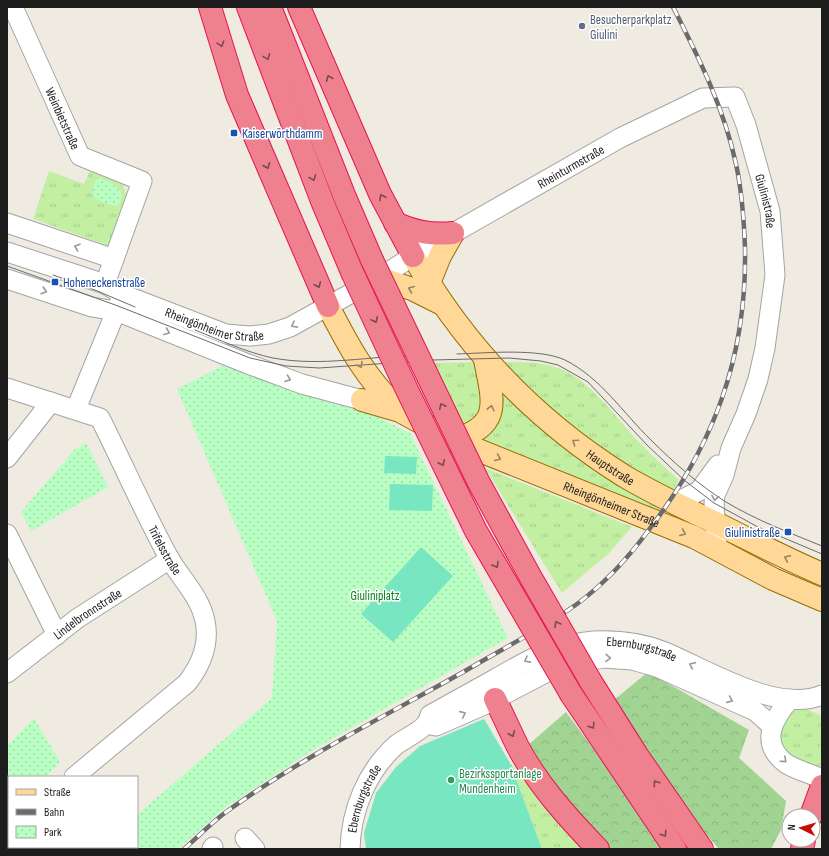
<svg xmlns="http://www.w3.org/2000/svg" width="829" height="856" viewBox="0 0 829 856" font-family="'Sofia Sans Condensed',sans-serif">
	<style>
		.grass { fill: url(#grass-tufts) }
		.forest { fill: url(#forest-crowns) }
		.park { fill: url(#park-dots) }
		.pitch { fill: #77e6c1 }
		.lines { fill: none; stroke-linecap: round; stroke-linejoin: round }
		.minor-casing { stroke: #a4a4a4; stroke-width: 21 }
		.major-casing { stroke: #956c00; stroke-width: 24 }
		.highway-casing { stroke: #e81351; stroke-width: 24 }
		.minor { stroke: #fff; stroke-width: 19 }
		.major { stroke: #ffd796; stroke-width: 22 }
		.highway { stroke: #ef818f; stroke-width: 22 }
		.tram { stroke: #6b6b6b; stroke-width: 1 }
		.rail-casing { stroke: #6b6b6b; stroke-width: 4.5 }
		.rail { stroke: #fff; stroke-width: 3; stroke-dasharray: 9; stroke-linecap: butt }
		.highway-bridge-casing { stroke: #e81351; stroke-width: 24; stroke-linecap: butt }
		.highway-bridge { stroke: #ef818f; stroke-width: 22 }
		.oneway { stroke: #7b4a50 }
		.oneway2 { stroke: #999 }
		.oneway3 { stroke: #998360 }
		.service-dot { fill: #5c6f8a; stroke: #fff; stroke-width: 1.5 }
		.transit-dot { fill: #1a4fb4; stroke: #fff; stroke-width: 1.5 }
		.leisure-dot { fill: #2e9e5b; stroke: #fff; stroke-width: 1.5 }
		.labels { text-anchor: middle; stroke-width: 3; stroke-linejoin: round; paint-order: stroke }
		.service-label { font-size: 13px; fill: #4e5e75; stroke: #fff; text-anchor: start }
		.street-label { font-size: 13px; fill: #1d1d1d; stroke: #fff }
		.transit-label { font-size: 13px; fill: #164399; stroke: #fff; text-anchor: start }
		.park-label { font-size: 13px; fill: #018413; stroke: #fff }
		.leisure-label { font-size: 13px; fill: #27864d; stroke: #fff; text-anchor: start }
	</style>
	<defs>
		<pattern id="grass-tufts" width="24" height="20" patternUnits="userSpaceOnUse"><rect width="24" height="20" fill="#c3efa2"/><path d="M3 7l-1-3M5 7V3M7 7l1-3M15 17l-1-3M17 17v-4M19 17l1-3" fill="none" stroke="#a7cc8b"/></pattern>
		<pattern id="forest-crowns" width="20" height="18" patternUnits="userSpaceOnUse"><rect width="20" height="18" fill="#a1d392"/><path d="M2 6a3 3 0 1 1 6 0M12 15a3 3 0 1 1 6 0" fill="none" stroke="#8ab57d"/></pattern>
		<pattern id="park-dots" width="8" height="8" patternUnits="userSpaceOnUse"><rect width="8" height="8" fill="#b9fec2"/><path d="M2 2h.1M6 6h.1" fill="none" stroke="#9fd9a6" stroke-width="1.8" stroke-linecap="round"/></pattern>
	</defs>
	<rect width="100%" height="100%" fill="#efebe1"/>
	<g class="grass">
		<path d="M49 171 84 184 90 171C97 172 104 175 111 177 142 189 117 225 109 246L33 219Z"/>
		<path d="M474 362 485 411 465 430 433 363Z"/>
		<path d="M498 362C519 362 539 361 558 368 592 381 615 417 639 442 651 455 665 467 679 480L671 493 592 445Z"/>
		<path d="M499 387 664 505 658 514 477 442Z"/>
		<path d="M485 468 632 527 608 554 562 593Z"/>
		<path d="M805 708 822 716V764L820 766C805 766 777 758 777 738 778 731 782 723 783 717L795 710Z"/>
		<path d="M510 763 589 849H542Z"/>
	</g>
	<g class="forest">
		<path d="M648 672 749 730 739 758 786 801 781 830 771 849H719L682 806 614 700Z"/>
		<path d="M566 712 668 849H610L549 780 527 746Z"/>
	</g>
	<g class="park">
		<path d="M100 178C113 185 127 188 119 204L116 206C106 204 98 202 92 193L95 181Z"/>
		<path d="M224 365 313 397 371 414 410 433 508 638 316 748 226 807 178 849H98L100 847H137V815L272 698 277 621 177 389Z"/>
		<path d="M86 443 108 487 31 531 21 512 75 449Z"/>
		<path d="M34 718 60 762 45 777H9V786L7 781V746Z"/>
	</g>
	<g class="pitch">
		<path d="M385 456 417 457 416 474 384 473Z"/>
		<path d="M390 484 433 485 432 511 389 510Z"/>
		<path d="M421 547 453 576 393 642 361 614Z"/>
		<path d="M484 719 510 763 542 849H366L364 833 376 793 396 767 420 746Z"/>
	</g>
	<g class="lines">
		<defs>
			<g id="minor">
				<path id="s1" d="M13 7 80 156 142 181 105 284"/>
				<path d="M7 223 114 259"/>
				<path id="s2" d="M7 252 105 284 122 294 226 334 250 336 269 334 290 327 379 278 413 256 620 138 703 98 735 97 746 125 770 211 775 275 765 348 758 379 746 414 731 448 724 475 715 495 714 503 717 548"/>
				<path d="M7 279 92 307 116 311 248 364 302 384 362 400"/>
				<path id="s3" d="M7 388 100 418C123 464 144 512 169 558 181 579 200 596 205 621 210 645 201 665 187 683L74 777"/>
				<path d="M76 409 121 299"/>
				<path d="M7 458 51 402"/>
				<path d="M675 503 699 491 718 465"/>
				<path d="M7 534 57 635"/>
				<path id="s4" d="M7 673 78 618 170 559"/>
				<path id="s5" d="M495 699V679C526 661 555 644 593 641 616 640 643 643 665 652 706 669 777 714 822 695"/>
				<path d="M790 699C773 719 760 742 784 762 792 769 812 774 822 779"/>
				<path d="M426 724 436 726 484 705 551 670 572 663 604 658 632 660 657 667 755 711 772 726"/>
				<path d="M245 838 255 849"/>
				<path d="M8 849 9 847"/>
				<path d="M212 849 213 847"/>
				<path id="s6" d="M350 849C351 810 367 771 396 745 404 739 421 731 426 724 428 722 429 718 430 715L495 679"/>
			</g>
			<g id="major">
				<path id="s7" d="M413 256C465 347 536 421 624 476 656 495 691 511 724 527 756 543 789 560 822 574"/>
				<path d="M379 278 412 289 442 304"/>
				<path d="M429 283 440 256 453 233"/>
				<path d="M328 306C349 347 365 377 399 410"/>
				<path id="s8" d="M362 400 400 411 453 440 694 537 773 579 822 600"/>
				<path d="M453 440C503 426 493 401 485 360"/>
			</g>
			<g id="highway">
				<path d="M210 7 237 95 328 306"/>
				<path d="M248 7 322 201 352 272"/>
				<path d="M270 7 344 195 372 260"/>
				<path d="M299 7 380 194 413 256"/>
				<path d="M395 223C416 232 430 235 453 233"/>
				<path d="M591 682 637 755 702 849"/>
				<path d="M571 694 675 849"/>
				<path d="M495 699C503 715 510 731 518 747 538 785 568 818 598 849"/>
				<path d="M811 816 822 786"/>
				<path d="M802 849 804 840"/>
			</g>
		</defs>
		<use href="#minor" class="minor-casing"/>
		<use href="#major" class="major-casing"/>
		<use href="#highway" class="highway-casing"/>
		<use href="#minor" class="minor"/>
		<use href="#major" class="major"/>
		<use href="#highway" class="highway"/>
		<g class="tram">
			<path d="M7 266 118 306 250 358 286 366 319 368 433 360 509 358 541 361 558 365 588 382 647 445 684 480 714 503 758 527 822 554"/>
			<path d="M53 275 95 290 135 307"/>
			<path d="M195 330C220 340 245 352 273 358 321 367 371 356 419 355"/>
			<path d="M457 354C487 353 539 348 565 360 601 378 623 413 651 440 674 463 699 485 726 502 756 520 790 533 822 546"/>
		</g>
		<defs>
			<path id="rail" d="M184 849C198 837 211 823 226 812 301 758 385 716 465 671 502 649 542 629 577 604 604 584 628 558 648 531 714 445 747 357 745 248 744 220 742 192 736 164 724 108 699 58 673 7"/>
		</defs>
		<use href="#rail" class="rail-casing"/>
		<use href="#rail" class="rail"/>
		<defs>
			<g id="highway-bridge">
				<path d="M372 260 478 481 530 576 591 682"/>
				<path d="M352 272 407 390 476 531 571 694"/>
			</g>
		</defs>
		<use href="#highway-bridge" class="highway-bridge-casing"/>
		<use href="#highway-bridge" class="highway-bridge"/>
	</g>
	<defs><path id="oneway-chevron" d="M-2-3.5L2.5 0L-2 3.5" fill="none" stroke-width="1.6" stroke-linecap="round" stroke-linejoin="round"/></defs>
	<g class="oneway">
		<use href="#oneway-chevron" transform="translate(221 44) rotate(73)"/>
		<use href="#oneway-chevron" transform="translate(267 57) rotate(69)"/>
		<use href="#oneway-chevron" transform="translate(329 78) rotate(-113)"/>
		<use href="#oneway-chevron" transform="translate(267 166) rotate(67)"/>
		<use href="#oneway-chevron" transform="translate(313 178) rotate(69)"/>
		<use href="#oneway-chevron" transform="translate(382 197) rotate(-117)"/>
		<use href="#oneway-chevron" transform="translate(318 285) rotate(67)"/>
		<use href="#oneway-chevron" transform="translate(375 320) rotate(65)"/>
		<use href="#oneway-chevron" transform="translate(442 406) rotate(-116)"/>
		<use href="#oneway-chevron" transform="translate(442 463) rotate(64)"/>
		<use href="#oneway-chevron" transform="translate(496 565) rotate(61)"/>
		<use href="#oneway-chevron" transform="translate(557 624) rotate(-120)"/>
		<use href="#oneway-chevron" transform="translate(592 726) rotate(57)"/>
		<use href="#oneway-chevron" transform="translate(512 734) rotate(64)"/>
		<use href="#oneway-chevron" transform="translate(656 783) rotate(-124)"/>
		<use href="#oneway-chevron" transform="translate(664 834) rotate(56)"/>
	</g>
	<g class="oneway2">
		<use href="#oneway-chevron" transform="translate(77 247) rotate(-161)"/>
		<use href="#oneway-chevron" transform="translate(44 291) rotate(18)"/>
		<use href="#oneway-chevron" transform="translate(294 325) rotate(152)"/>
		<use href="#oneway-chevron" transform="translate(167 332) rotate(22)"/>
		<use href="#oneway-chevron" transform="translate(288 379) rotate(20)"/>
		<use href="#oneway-chevron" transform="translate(715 498) rotate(101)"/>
		<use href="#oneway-chevron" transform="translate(608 658) rotate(1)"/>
		<use href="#oneway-chevron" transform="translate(527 660) rotate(151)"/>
		<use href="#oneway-chevron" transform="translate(692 665) rotate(-155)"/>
		<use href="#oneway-chevron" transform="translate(730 700) rotate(24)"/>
		<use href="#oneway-chevron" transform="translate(463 714) rotate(-24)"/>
		<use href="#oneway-chevron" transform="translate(784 760) rotate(42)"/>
	</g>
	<g class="oneway3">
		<use href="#oneway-chevron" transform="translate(411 289) rotate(-158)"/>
		<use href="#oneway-chevron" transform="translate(360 365) rotate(59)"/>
		<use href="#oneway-chevron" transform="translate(491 408) rotate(-76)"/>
		<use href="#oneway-chevron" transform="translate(575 442) rotate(-145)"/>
		<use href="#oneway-chevron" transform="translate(498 458) rotate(22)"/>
		<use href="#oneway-chevron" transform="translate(683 533) rotate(23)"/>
		<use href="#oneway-chevron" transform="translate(787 558) rotate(-155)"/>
	</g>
	<circle class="service-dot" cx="582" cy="26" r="4"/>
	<g class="transit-dot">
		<rect x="230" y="129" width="8" height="8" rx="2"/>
		<rect x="51" y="278" width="8" height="8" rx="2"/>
		<rect x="784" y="528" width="8" height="8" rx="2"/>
	</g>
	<circle class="leisure-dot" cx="451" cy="780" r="4"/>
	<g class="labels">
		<g class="service-label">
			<text x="590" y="24">Besucherparkplatz<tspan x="590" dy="15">Giulini</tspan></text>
		</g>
		<g class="street-label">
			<text dy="5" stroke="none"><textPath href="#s1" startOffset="122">Weinbietstraße</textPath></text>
			<text dy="5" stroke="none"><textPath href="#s2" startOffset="623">Rheinturmstraße</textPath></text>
			<text dy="5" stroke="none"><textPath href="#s2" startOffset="913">Giulinistraße</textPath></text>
			<text dy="5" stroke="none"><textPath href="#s2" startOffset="221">Rheingönheimer Straße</textPath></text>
			<text dy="5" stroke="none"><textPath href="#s7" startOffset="292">Hauptstraße</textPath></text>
			<text dy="5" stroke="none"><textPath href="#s8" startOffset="271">Rheingönheimer Straße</textPath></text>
			<text dy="5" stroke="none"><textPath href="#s3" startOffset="245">Trifelsstraße</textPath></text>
			<text dy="5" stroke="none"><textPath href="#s4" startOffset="100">Lindelbronnstraße</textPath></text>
			<text dy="5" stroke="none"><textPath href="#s5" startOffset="176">Ebernburgstraße</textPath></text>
			<text dy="5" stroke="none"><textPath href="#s6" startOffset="53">Ebernburgstraße</textPath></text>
		</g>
		<g class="transit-label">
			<text x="242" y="138">Kaiserwörthdamm</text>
			<text x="63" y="287">Hoheneckenstraße</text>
			<text x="780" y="537" text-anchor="end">Giulinistraße</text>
		</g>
		<g class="park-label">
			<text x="375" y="600">Giuliniplatz</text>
		</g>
		<g class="leisure-label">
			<text x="459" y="778">Bezirkssportanlage<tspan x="459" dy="15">Mundenheim</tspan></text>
		</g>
	</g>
	<rect width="829" height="856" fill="none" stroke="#1d1d1d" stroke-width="16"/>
	<rect x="8" y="776" width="130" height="72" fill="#ffffff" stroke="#a5a5a5"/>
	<rect x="16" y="789" width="20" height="6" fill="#ffd796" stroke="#a5a5a5"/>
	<text x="44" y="796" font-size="12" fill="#1d1d1d">Straße</text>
	<rect x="16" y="809" width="20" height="6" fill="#6b6b6b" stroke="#a5a5a5"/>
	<text x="44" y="816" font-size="12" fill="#1d1d1d">Bahn</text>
	<rect x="16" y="826" width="20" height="12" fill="url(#park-dots)" stroke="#a5a5a5"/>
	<text x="44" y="836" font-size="12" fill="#1d1d1d">Park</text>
	<g transform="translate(801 828) rotate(275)"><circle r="19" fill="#ffffff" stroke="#a5a5a5"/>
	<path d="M0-3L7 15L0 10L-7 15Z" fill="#c90b00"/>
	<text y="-6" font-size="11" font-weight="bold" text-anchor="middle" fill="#1d1d1d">N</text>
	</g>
</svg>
